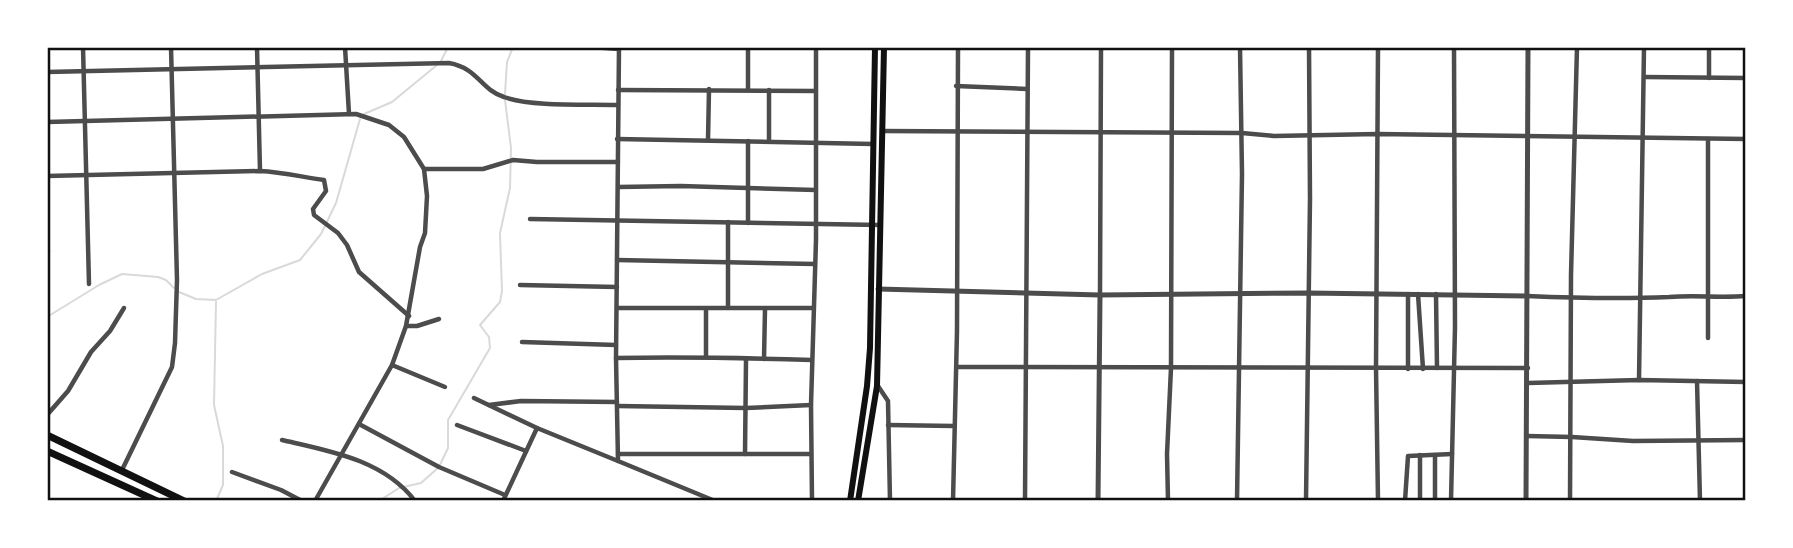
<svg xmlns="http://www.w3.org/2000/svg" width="1793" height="548" viewBox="0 0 1793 548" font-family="Mulish,sans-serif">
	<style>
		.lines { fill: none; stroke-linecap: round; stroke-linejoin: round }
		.stream { stroke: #d9d9d9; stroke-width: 2 }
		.minor { stroke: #4c4c4c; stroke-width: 4.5 }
		.tertiary { stroke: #4c4c4c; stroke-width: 5 }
		.primary { stroke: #111; stroke-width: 6 }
		.trunk { stroke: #111; stroke-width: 7 }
		.neatline { fill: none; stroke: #111; stroke-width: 2.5 }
	</style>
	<rect width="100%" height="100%" fill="#fff"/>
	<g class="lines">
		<g class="stream">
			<path d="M441 61 448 47"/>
			<path d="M505 94 507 62 513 47"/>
			<path d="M364 114 392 102 437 65"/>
			<path d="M179 292 196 299 216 300 262 274 300 260 321 234 336 203 360 119"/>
			<path d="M47 317 99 285 122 274 158 277 166 280 174 288"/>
			<path d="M216 501 223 485V446L214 405 216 302"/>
			<path d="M379 501 399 488 421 483 439 467 448 448V420L490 348 489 337 480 325 500 302 502 291 500 233 510 188 511 148 505 100"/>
		</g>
		<g class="minor">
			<path d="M83 47 89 284"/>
			<path d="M257 47 260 171"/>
			<path d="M345 47 349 114"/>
			<path d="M591 47 619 49"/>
			<path d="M619 47 616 358 618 461 715 501"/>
			<path d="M748 47V89"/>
			<path d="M1378 47 1376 368 1378 501"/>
			<path d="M47 72 449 63C478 68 481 90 504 97 531 107 587 104 618 105"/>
			<path d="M1645 77 1746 78"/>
			<path d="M1709 78V47"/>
			<path d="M956 86 1027 89"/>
			<path d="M618 90 816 91"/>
			<path d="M47 122 356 114 389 125 404 137 424 169 427 196 425 233 420 247 406 326 392 365 315 501"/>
			<path d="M882 131 1242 133 1274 136 1377 134 1746 139"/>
			<path d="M617 139 873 144"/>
			<path d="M1708 139V338"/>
			<path d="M708 140 709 89"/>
			<path d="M769 141V90"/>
			<path d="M424 169H483L513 160 537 162H618"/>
			<path d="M47 176 260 171C282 172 302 177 324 180L326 191 313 209 314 215 338 233 347 245 359 272 409 316"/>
			<path d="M618 187 681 186 816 190"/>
			<path d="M530 219 880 225"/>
			<path d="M748 223V141"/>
			<path d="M47 251H48"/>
			<path d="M617 260 815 264"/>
			<path d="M520 285 617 287"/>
			<path d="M1418 294 1423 369"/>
			<path d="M1436 294 1437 368"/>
			<path d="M1100 295 1101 47"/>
			<path d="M1527 296C1574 298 1622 299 1669 297 1695 295 1720 298 1746 296"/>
			<path d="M728 307V222"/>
			<path d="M617 308H812"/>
			<path d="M706 310V357"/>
			<path d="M406 326H417L439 319"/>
			<path d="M522 342 616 345"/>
			<path d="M616 358C682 357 747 358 812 360"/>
			<path d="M764 359 765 309"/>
			<path d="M392 365 445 387"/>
			<path d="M957 367 1528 368"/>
			<path d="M1408 369V294"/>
			<path d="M1639 380 1644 47"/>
			<path d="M1697 381 1700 501"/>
			<path d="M1528 383 1639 380 1746 382"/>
			<path d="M878 386 888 401 890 501"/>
			<path d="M474 398 537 428 618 461"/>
			<path d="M489 405 521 401 617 402"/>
			<path d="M618 406 746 408 811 405"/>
			<path d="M47 415 68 391 91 352 110 331 124 308"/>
			<path d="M359 424 439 467 505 495"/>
			<path d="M457 425 526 451"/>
			<path d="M888 425 954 426"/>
			<path d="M1527 436 1572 437 1633 441 1746 440"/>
			<path d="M282 440C330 451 384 460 415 501"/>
			<path d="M618 454H811"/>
			<path d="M745 454 746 360"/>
			<path d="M1420 455V501"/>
			<path d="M1435 455V501"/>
			<path d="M122 470 172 367 175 343 177 280 171 47"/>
			<path d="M232 472 281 490 302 501"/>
			<path d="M503 501 537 428"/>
			<path d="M812 501 811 405 816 240V47"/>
			<path d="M953 501 957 331 958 47"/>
			<path d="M1025 501 1028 47"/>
			<path d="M1168 501 1167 454 1171 368 1172 47"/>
			<path d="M1237 501 1242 174 1240 47"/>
			<path d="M1306 501 1310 199 1309 47"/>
			<path d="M1405 501 1408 456 1452 454"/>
			<path d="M1451 501 1455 327 1454 47"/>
			<path d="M1570 501 1571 275 1577 47"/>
		</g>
		<g class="tertiary">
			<path d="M878 289 1100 295 1308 293 1527 296"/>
			<path d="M1098 501 1100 295"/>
			<path d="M1526 501 1528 47"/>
		</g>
		<g class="primary">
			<path d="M850 501 867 386 870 348 875 47"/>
			<path d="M858 501 877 386 884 47"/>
		</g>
		<g class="trunk">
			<path d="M47 435 184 501"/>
			<path d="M47 451 157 501"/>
		</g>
	</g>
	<rect width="1793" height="548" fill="none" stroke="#ffffff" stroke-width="98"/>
	<rect x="49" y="49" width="1695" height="450" class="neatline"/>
</svg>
